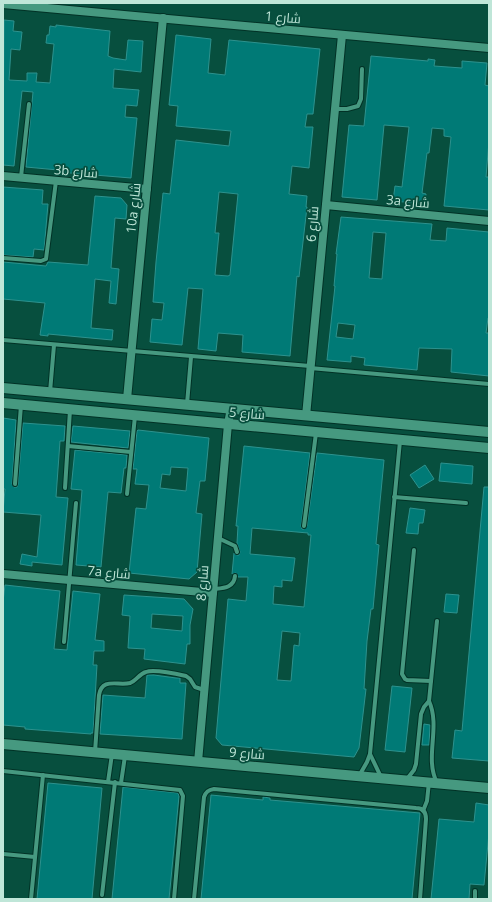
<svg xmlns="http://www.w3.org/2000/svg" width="492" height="902" viewBox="0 0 492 902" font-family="'Open Sans',Cairo,sans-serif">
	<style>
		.building { fill: #007a76; stroke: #2d928e; fill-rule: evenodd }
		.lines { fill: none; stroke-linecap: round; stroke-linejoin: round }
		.service-casing { stroke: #023226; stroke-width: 6 }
		.minor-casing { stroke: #023226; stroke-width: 10 }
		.tertiary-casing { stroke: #023226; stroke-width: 12 }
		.service { stroke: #469980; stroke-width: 4 }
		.minor { stroke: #469980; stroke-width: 8 }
		.tertiary { stroke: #469980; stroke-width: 10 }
		.labels { text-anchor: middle; stroke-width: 3.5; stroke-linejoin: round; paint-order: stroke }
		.street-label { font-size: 13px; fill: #bfe6d8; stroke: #074f3e }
	</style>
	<rect width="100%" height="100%" fill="#074f3e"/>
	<g class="building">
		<path d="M4 20 14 21 13 31 22 32 20 50 11 49 9 80 27 81V73H37L36 82 50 83 54 44 46 43 47 35H49L50 26 56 27V25L110 31 108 56 113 58 126 60 128 40 143 41 141 72 114 69 113 88 139 90 137 106 126 105 125 117 137 118 131 178 58 172V170L26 167 33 92 22 91 14 166 3 165Z"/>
		<path d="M176 35 211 39 208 73 225 75 229 40 320 49 313 114H307L305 127H313L309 168 292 166 289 194 307 196 306 207H307L299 277 297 276 290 356 242 352 243 335 218 333 216 351 198 349 203 289 188 288 182 345 150 342 152 319 162 320 164 303 153 302 156 262 163 193 170 194 176 140 229 146 231 131 176 126 178 106 169 105ZM219 192 238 194 230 275 228 276 215 275 219 233H215Z"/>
		<path d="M371 56 428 61V59L435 60 434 66 462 68V61L487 63 485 85 489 86V141L486 177H489V210L444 206 451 137 444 136V129L432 128 429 153H427L422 193 426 194 425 204 393 201 395 186 402 187 409 127 384 125 377 200 342 197 349 125 364 126Z"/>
		<path d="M3 187 43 190 42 204H48L44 250 34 249 33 257 3 255Z"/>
		<path d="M95 196 121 198 127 205 126 219 115 218 111 268 119 269 116 304 109 303 111 281 95 279 91 328 113 330 112 340 48 334V336L40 335 45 303 3 299V262L46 266 48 262 88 265Z"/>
		<path d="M341 217 432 224 430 240 446 241 447 228 489 232V318H488L486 333H489V376L451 372 452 349 419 348 417 370 364 365 365 358 351 356V362L327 360 335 286H334L337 254H336ZM373 232 386 233 382 279 369 278ZM338 323 355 325 353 339 336 337Z"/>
		<path d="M3 418 16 420 12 484 14 487H17L18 484 23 423 65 426 64 441H60L56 497 68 498 62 565 32 562V566L20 564 22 554 37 557 41 515 3 512 5 489H3Z"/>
		<path d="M73 426 130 431 128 448 71 442Z"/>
		<path d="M138 430 209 438 205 481H200L196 513 202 514 197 572 189 579 129 573 136 508 146 509 149 485 135 484 137 469H133L137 431ZM171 467 188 468 186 491 160 488 162 474 170 475Z"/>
		<path d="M244 446 310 453 301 526 302 529H304L307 526 317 453 384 460 376 544 379 545 373 609H371L367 641 364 689H366L359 748 354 757 222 745 216 738 228 599 246 601 248 577H238L236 573 232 574 234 553 237 555H239L240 552 237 543 238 526H236ZM252 528 308 533V535H311L304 607 273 604 274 586 282 587V580L292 581 295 558 250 554ZM282 631 300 633 299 646 294 645 291 681 277 680Z"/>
		<path d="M75 450 127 455 126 468H124L121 493 108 492 101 567 76 565 82 490 71 489Z"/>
		<path d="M441 463 473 466 472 484 439 481Z"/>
		<path d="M425 465 434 479 419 488 410 475Z"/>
		<path d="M484 487H489V761L452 758 455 730 462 731Z"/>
		<path d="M410 508 425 510 423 523H419L418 534 406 533Z"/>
		<path d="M5 585 60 591 54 649 67 650 73 591 100 594 95 640 104 641V651H94L93 665H97L93 733H91V734L25 729V727L3 725V602Z"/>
		<path d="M446 594 459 595 457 613 444 612Z"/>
		<path d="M124 595 184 599 193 609 190 625V644H187L185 664 144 659 145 649 128 648 130 616 122 615ZM152 614 183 616 182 631 151 628Z"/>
		<path d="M147 675H154L176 678H180V683H186L182 739 100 734 103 695 145 698Z"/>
		<path d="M392 686 412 688 405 752 385 750Z"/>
		<path d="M424 724 430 725 429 745H422Z"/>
		<path d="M48 783 102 788 92 899H37Z"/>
		<path d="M123 787 178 793 179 796 169 899H112Z"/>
		<path d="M211 795 263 800V797L270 798V800L420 813 412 899H201Z"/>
		<path d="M476 803 489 805V833L484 885 470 884 469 899H431L439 819 474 822Z"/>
	</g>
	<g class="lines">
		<defs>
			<g id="service">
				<path d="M335 109H347L358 106 361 99 362 69"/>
				<path d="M21 177 29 104"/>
				<path d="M3 258 41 261 46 259 56 181"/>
				<path d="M3 340 310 366"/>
				<path d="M310 368 489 384"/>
				<path d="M50 392 54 345"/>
				<path d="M187 404 191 357"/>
				<path d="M68 446 131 452"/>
				<path d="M15 484 21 405"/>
				<path d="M65 488 70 410"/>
				<path d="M127 494 135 416"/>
				<path d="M394 497 466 503"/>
				<path d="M304 526 316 433"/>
				<path d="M218 538 235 546 237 552"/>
				<path d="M414 550 402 674 405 679 407 680 431 681"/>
				<path d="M214 589C223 588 234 588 235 576"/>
				<path d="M437 621 429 701C441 728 424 757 437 783"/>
				<path d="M64 642 76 503"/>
				<path d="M95 752 99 695C102 677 118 686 130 683 136 681 139 674 146 672 154 669 177 674 186 676L190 679 195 687 204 690"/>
				<path d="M370 754 381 777"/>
				<path d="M3 771 180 790 183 796 174 899"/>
				<path d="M359 776 367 762 370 754 400 441"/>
				<path d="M407 779 414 770 416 764 421 714 424 707 429 701"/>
				<path d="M108 782 112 754"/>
				<path d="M121 783 125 756"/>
				<path d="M423 811 427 801 429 782"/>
				<path d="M3 854 35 857"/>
				<path d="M102 895 115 782"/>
				<path d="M31 899 43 775"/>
				<path d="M194 899 204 797C206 792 208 790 214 789L416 808C423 808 426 812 426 819L420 899"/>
				<path d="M475 899V891"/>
			</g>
			<g id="minor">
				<path d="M3 4 489 48"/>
				<path d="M3 176 147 189"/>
				<path d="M326 205 489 221"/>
				<path d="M127 399 163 18"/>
				<path d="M306 416 342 35"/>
				<path d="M3 574 213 593"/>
				<path d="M198 762 228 424 230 413 233 408"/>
			</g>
			<g id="tertiary">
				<path d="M3 388 489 432"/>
				<path d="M3 403 489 448"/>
				<path d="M3 744 489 788"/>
			</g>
		</defs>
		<use href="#service" class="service-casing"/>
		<use href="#minor" class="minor-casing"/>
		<use href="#tertiary" class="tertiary-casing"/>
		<use href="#service" class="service"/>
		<use href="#minor" class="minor"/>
		<use href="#tertiary" class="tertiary"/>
	</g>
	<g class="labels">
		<g class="street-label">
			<text transform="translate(283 17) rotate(5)" y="5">شارع 1</text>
			<text transform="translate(76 171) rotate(5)" y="5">3b شارع</text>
			<text transform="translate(408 201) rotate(5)" y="5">3a شارع</text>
			<text transform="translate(133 208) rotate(-84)" y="5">10a شارع</text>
			<text transform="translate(312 224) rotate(-85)" y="5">شارع 6</text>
			<text transform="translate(247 413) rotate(5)" y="5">شارع 5</text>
			<text transform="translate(109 572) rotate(5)" y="5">7a شارع</text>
			<text transform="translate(202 583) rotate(-85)" y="5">شارع 8</text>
			<text transform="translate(247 753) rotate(5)" y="5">شارع 9</text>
		</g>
	</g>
	<rect width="492" height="902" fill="none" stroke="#bfe6d8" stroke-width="8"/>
</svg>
